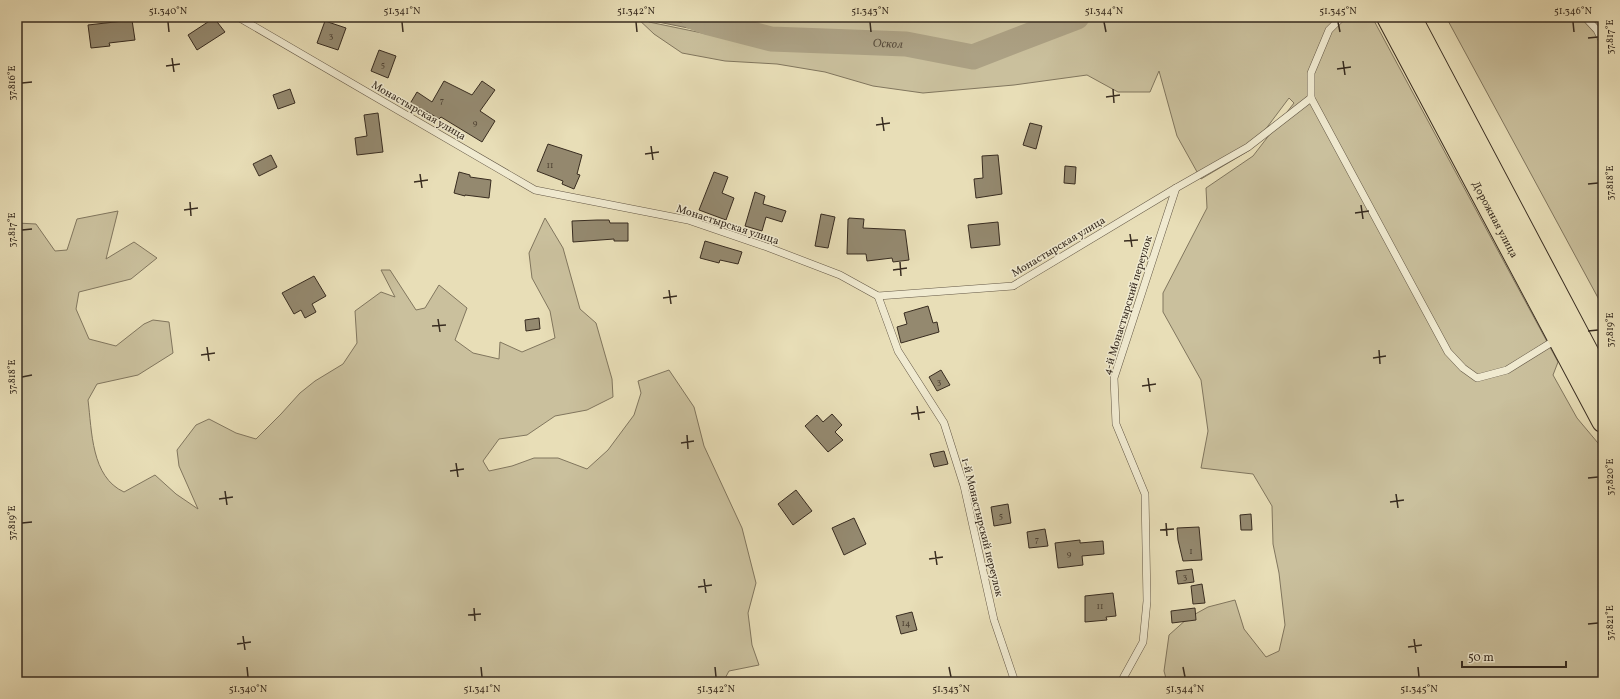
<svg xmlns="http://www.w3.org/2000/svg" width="1620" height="699" viewBox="0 0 1620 699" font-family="Vollkorn,serif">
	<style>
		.green { fill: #cac09d; stroke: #81765e }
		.water { fill: #aca184; stroke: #7e725c }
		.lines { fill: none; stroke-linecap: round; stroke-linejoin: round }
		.shore { stroke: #726652; stroke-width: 1 }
		.river { stroke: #aca184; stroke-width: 25 }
		.building { fill: #94896f; stroke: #382c20 }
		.lane-casing { stroke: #645846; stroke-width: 8 }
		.primary-casing { stroke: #382c20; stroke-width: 24 }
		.lane { stroke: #f0ead0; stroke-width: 7 }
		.primary { stroke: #e8deb7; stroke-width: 22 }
		.ticks { fill: none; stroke: #382c20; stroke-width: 1.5 }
		.labels { text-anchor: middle; stroke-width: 3; stroke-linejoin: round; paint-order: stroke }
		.number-label { font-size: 9px; fill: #4f4334 }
		.street-label { font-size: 11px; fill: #382c20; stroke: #f0ead0 }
		.water-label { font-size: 12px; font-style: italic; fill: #5b4f3e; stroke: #f0ead0 }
		.neatline { fill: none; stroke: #382c20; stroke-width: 1.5 }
		.ticks-label { font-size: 10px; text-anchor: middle; fill: #382c20 }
	</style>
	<rect width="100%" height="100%" fill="#e8deb7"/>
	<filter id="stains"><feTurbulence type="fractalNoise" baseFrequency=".005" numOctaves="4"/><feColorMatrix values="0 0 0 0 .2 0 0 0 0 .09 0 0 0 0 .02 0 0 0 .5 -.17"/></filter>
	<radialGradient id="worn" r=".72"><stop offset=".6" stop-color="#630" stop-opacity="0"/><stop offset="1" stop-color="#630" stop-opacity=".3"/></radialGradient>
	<g class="green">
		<path d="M636 17H642L649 22 707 34 771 43 905 50 974 61 1089 17H1372L1558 362 1553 375 1577 418 1603 449V682H1167L1164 671 1169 635 1188 618 1208 607 1235 600 1244 629 1266 657 1279 651 1285 625 1279 573 1273 544 1272 506 1253 474 1201 468 1208 431 1201 380 1163 312V293L1207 208 1206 188 1253 156 1294 103 1289 98 1250 150 1201 179 1177 136 1159 71 1150 92H1118L1087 75 1014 85 923 93 873 86 825 72 777 64 725 61 682 53 654 34Z"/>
		<path d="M723 17H1054L971 48 910 38 786 33Z"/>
		<path d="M1446 17H1603V307Z"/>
		<path d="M118 211 106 259 134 242 157 258 131 279 79 292 76 309 89 339 116 346 144 324 153 320 169 322 173 353 138 375 97 384 88 400C92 431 91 477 124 492L155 475 176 494 198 509 179 466 177 450 196 425 209 419 236 433 256 439 281 414 300 393 315 381 343 364 357 343 355 311 381 292 395 297 381 270H390L416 310 425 308 439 285 467 308 455 340 473 353 499 359 500 342 522 352 555 338 550 311 532 278 529 253 545 218 563 248 580 309 596 323 612 379 613 397 587 410 555 416 527 435 499 439 483 461 489 471 512 466 534 458H558L587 469 608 450 634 415 641 393 638 381 669 370 694 407 704 446 742 528 756 583 748 613 752 645 759 665 729 671 723 682H17V223L36 224 55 251 67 250 77 219Z"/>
	</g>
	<path class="water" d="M645 17H711L761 35 708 32 648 20Z"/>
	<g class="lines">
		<path class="shore" d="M655 17 708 28H721V25L714 22 712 17"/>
		<path class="river" id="s1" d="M693 17 709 23 771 39 906 44 973 57 1077 17"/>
	</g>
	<g class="building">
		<path d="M214 18 225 32 197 50 188 35Z"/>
		<path d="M132 20 135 40 109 43 110 46 91 48 88 25Z"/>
		<path d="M325 21 346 28 338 50 317 43Z"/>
		<path d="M379 50 396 56 388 78 371 71Z"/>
		<path d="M444 81 472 95 482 81 495 90 480 111 495 121 482 142 441 117 439 119 426 111 423 117 408 107 417 92 432 102Z"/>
		<path d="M290 89 295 103 278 109 273 95Z"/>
		<path d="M378 113 383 152 357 155 355 138 367 136 364 115Z"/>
		<path d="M1030 123 1042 126 1036 149 1023 145Z"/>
		<path d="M548 144 582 155 577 174 580 175 574 189 562 184 563 181 537 171Z"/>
		<path d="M271 155 277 167 259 176 253 164Z"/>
		<path d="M998 155 1002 194 976 198 974 179 983 178 982 156Z"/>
		<path d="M1065 166 1076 167 1075 184 1064 183Z"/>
		<path d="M459 172 470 175V177L491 180 489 198 465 195V196L454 193Z"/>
		<path d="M714 172 728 177 722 193 734 198 726 220 699 210Z"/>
		<path d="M755 192 765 196 763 204 786 211 782 222 766 217 762 231 745 226Z"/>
		<path d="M821 214 835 217 828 248 815 246Z"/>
		<path d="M849 218 864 219 863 228 905 230 909 260 893 262 892 258 867 261 866 254H847L848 219H849Z"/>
		<path d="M597 220H609L610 223H628V241H614V239L573 242 572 221Z"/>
		<path d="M998 222 1000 245 971 248 968 225Z"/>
		<path d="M705 241 742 252 738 264 720 260 719 263 700 258Z"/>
		<path d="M314 276 326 296 312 304 316 312 305 318 301 310 294 314 282 293Z"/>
		<path d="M928 306 933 323 937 322 939 332 901 343 897 327 907 324 904 313Z"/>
		<path d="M539 318 540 329 526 331 525 320Z"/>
		<path d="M941 370 950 385 937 391 929 377Z"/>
		<path d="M832 414 842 425 835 432 843 440 828 452 805 426 817 415 823 422Z"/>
		<path d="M944 451 948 464 934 467 930 454Z"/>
		<path d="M796 490 812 511 793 525 778 504Z"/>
		<path d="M1008 504 1011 523 994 526 991 507Z"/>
		<path d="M1251 514 1252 530H1241L1240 515Z"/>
		<path d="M854 518 866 544 844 555 832 528Z"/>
		<path d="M1199 527 1202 560 1183 561 1178 540 1177 528Z"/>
		<path d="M1045 529 1048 546 1029 548 1027 532Z"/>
		<path d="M1080 540V543L1103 541 1104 554 1082 556 1083 565 1058 568 1055 543Z"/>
		<path d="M1192 569 1194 582 1178 584 1176 571Z"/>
		<path d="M1202 584 1205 603 1193 604 1191 586Z"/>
		<path d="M1113 593 1116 616 1106 617 1107 620 1085 622V596Z"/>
		<path d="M1195 608 1196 620 1172 623 1171 611Z"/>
		<path d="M912 612 917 630 901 634 896 616Z"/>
	</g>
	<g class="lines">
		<defs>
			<g id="lane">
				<path d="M238 17 535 190 688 220 767 247 840 275 878 296 1013 286 1176 188 1248 147 1311 98V73L1329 30 1342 17"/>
				<path d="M1585 17 1597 30 1603 42"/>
				<path d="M1311 98 1448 352 1463 368 1477 378 1507 370 1557 339"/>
				<path d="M878 296 898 351 944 423 964 486 994 620 1015 682"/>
				<path d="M1121 682 1143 642 1147 601 1145 494 1116 424 1114 378 1176 188"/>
			</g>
			<g id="primary">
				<path id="s2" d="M1388 17 1603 421"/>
				<path d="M1410 17 1603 382"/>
			</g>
		</defs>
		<use href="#lane" class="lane-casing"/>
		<use href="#primary" class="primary-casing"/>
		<use href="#lane" class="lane"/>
		<use href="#primary" class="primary"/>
	</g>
	<path class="ticks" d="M168 22 169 32M402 22 403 32M636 22 637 32M870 22 871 32M1104 22 1106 32M1338 22 1340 32M1573 22 1574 32M1588 38 1598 37M172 58 174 72M1343 61 1345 75M166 66 180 64M1337 69 1351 67M22 83 32 82M1113 89 1114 103M1106 97 1120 95M882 117 884 131M876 125 890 123M651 146 653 160M645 154 659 152M420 174 422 188M414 182 428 180M1588 184 1598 183M190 202 191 216M1361 205 1363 219M184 210 198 208M1355 213 1369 211M22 230 32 229M1130 234 1132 247M1124 241 1138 240M900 262 901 276M893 270 907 268M669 290 671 304M663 298 677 296M438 319 440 332M432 326 446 325M1588 331 1598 330M207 347 209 361M1379 350 1380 364M201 355 215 353M1373 358 1386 356M22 377 32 375M1148 378 1150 392M1142 386 1156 384M917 406 919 420M911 414 925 412M687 435 688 449M681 443 694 441M456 463 458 477M450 471 464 469M1588 478 1598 477M225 491 227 505M1396 494 1398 508M219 499 233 497M1390 502 1404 500M22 523 32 522M1166 523 1167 536M1160 530 1174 529M935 551 937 565M929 559 943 557M704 579 706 593M698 587 712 585M474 608 475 621M468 615 481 614M1588 624 1598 623M243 636 245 650M1414 639 1416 653M237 644 251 642M1408 647 1422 645M247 667 248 677M481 667 482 677M715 667 716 677M949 667 951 677M1183 667 1185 677M1418 667 1419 677"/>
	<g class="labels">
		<g class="number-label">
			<text x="331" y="38">3</text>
			<text x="383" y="67">5</text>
			<text x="442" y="103">7</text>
			<text x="475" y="126">9</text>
			<text x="550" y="168">11</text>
			<text x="939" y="384">3</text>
			<text x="1001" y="518">5</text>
			<text x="1037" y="542">7</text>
			<text x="1191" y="554">1</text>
			<text x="1069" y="557">9</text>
			<text x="1185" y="579">3</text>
			<text x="1100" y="609">11</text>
			<text x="906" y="626">14</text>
		</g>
		<g class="street-label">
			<text transform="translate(419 110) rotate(30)" y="4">Монастырская улица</text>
			<text dy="4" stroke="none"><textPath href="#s2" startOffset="229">Дорожная улица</textPath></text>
			<text transform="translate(728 224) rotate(18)" y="4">Монастырская улица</text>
			<text transform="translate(1058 246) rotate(-31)" y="4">Монастырская улица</text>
			<text transform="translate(1127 305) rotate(-73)" y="4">4-й Монастырский переулок</text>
			<text transform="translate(983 527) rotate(76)" y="4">1-й Монастырский переулок</text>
		</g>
		<g class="water-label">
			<text dy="4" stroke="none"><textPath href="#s1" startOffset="198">Оскол</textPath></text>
		</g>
	</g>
	<rect width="1620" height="699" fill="none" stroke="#e8deb7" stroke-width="44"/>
	<path d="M1462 661v6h104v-6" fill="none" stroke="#382c20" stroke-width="2"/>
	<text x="1468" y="661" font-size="12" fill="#382c20" stroke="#f0ead0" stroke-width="3" paint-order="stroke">50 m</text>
	<rect x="22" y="22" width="1576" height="655" class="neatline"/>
	<g class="ticks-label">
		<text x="168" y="14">51.340°N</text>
		<text x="402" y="14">51.341°N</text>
		<text x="636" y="14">51.342°N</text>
		<text x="870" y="14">51.343°N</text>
		<text x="1104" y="14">51.344°N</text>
		<text x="1338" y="14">51.345°N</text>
		<text x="1573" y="14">51.346°N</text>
		<text transform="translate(1609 37) rotate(-90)" y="4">37.817°E</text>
		<text transform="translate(11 83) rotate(-90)" y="4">37.816°E</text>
		<text transform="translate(1609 183) rotate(-90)" y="4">37.818°E</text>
		<text transform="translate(11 230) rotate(-90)" y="4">37.817°E</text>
		<text transform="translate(1609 330) rotate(-90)" y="4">37.819°E</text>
		<text transform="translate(11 377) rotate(-90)" y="4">37.818°E</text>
		<text transform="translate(1609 477) rotate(-90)" y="4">37.820°E</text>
		<text transform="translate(11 523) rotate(-90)" y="4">37.819°E</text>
		<text transform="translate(1609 623) rotate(-90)" y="4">37.821°E</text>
		<text x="248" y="692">51.340°N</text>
		<text x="482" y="692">51.341°N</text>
		<text x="716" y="692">51.342°N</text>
		<text x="951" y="692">51.343°N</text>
		<text x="1185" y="692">51.344°N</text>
		<text x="1419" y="692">51.345°N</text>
	</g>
	<rect width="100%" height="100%" filter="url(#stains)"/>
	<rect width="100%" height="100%" fill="url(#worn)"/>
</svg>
